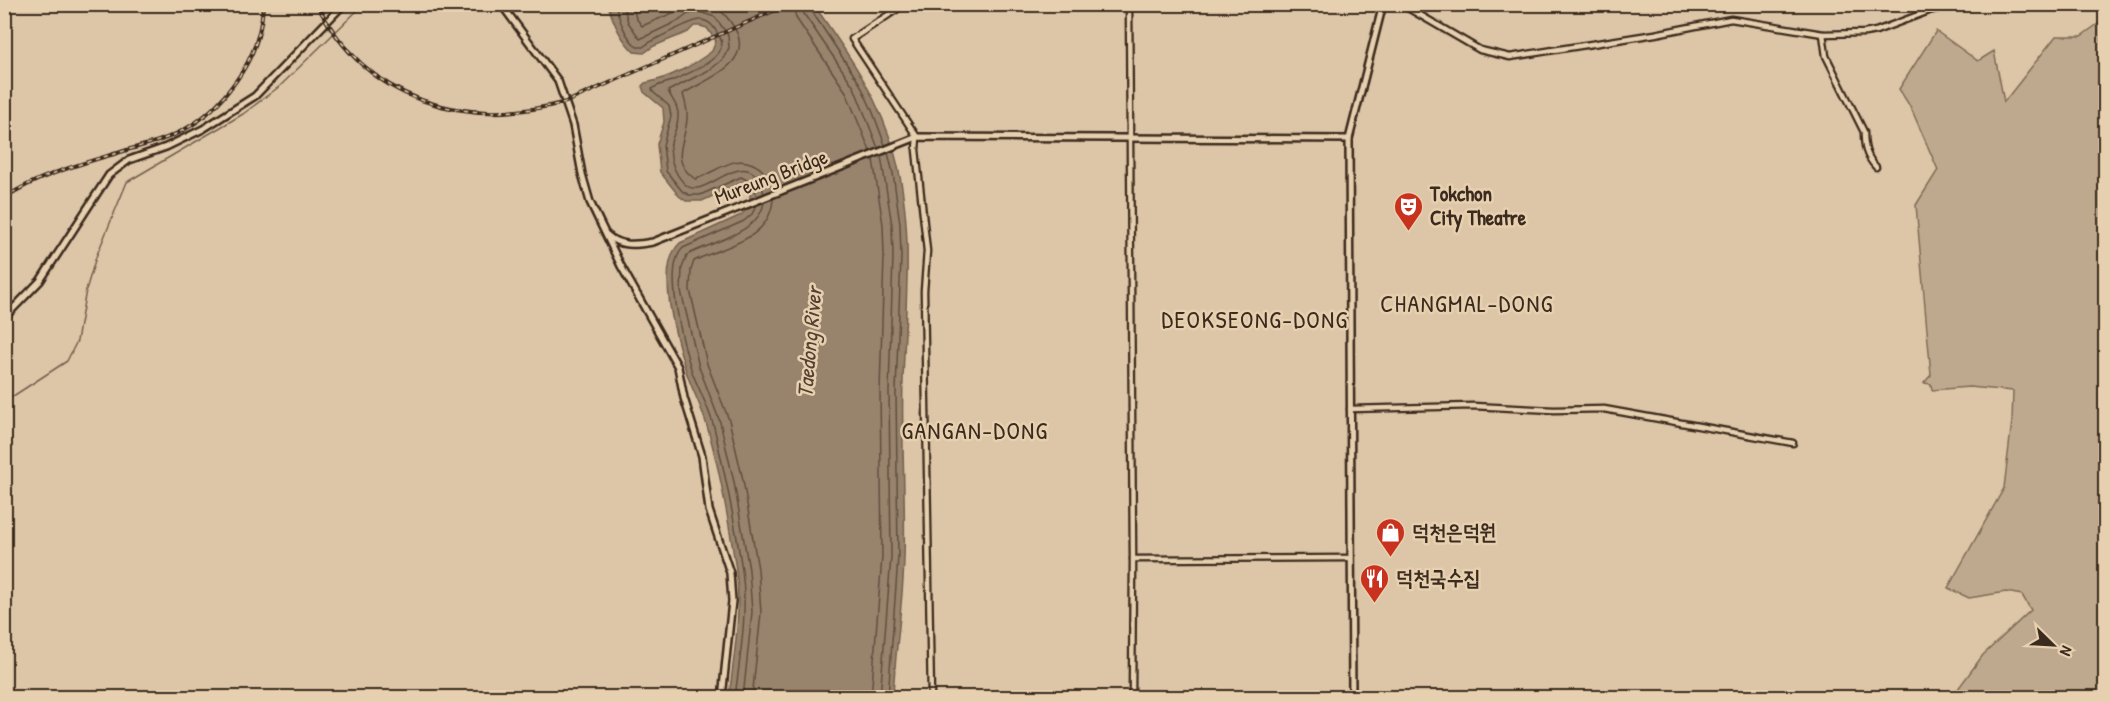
<svg xmlns="http://www.w3.org/2000/svg" width="2110" height="702" viewBox="0 0 2110 702" font-family="'Patrick Hand','Poor Story',sans-serif">
	<style>
		.green { fill: #bfa98e; stroke: #7d6a56; stroke-width: 1.5 }
		.water { fill: #98836d; stroke: #735f4d; stroke-width: 1.5 }
		.lines { fill: none; stroke-linecap: round; stroke-linejoin: round }
		.shore { stroke: #604e3e; stroke-width: 1.5 }
		.stream { stroke: #735f4d; stroke-width: 1.5 }
		.tertiary-casing { stroke: #3b2a1e; stroke-width: 9 }
		.secondary-casing { stroke: #3b2a1e; stroke-width: 9 }
		.primary-casing { stroke: #3b2a1e; stroke-width: 10 }
		.tertiary { stroke: #e7d0b0; stroke-width: 4.5 }
		.secondary { stroke: #e7d0b0; stroke-width: 4.5 }
		.primary { stroke: #e7d0b0; stroke-width: 5 }
		.rail-casing { stroke: #3b2a1e; stroke-width: 4 }
		.rail { stroke: #e7d0b0; stroke-width: 1.5; stroke-dasharray: 4.5; stroke-linecap: butt }
		.labels { text-anchor: middle; stroke-width: 5; stroke-linejoin: round; paint-order: stroke }
		.street-label { font-size: 21px; fill: #3b2a1e; stroke: #e7d0b0 }
		.poi-label { font-size: 21px; font-weight: bold; fill: #3b2a1e; stroke: #e7d0b0; text-anchor: start }
		.water-label { font-size: 22px; font-style: italic; fill: #524032; stroke: #e7d0b0 }
		.quarter-label { font-size: 24px; letter-spacing: 1.5px; fill: #3b2a1e; stroke: #e7d0b0 }
	</style>
	<rect width="100%" height="100%" fill="#ddc6a7"/>
	<filter id="ink" filterUnits="userSpaceOnUse"><feTurbulence type="fractalNoise" baseFrequency=".0167" numOctaves="2"/><feDisplacementMap in="SourceGraphic" scale="12" xChannelSelector="R" yChannelSelector="G"/><feConvolveMatrix kernelMatrix="1 2 1 2 8 2 1 2 1" color-interpolation-filters="sRGB"/></filter>
	<g filter="url(#ink)">
		<path class="green" d="M2105 19V697H1952L1983 655 2031 610 2022 595 2006 592 1969 598 1948 588 2004 488 2012 421 2013 391 1969 387 1932 390 1931 384 1924 383 1931 375 1916 205 1938 170 1911 108 1899 89 1936 31 1978 61 1994 51 2004 102 2056 36H2081Z"/>
		<path class="water" d="M608 5H814C848 54 879 96 895 155 915 228 905 307 903 381 901 440 906 499 904 558 903 604 895 651 893 697H729C734 655 742 612 736 570 729 522 721 473 707 426 702 407 692 390 686 371 677 342 654 266 680 243L741 215C751 207 753 196 746 185L741 183 702 201H686L679 196 660 172 657 144 664 122 663 108 644 92 642 86 645 83C668 79 694 65 712 51L716 41 707 28 700 26H694L688 32 654 46 644 53 634 52C620 38 614 24 608 5Z"/>
		<g class="lines">
			<g class="shore">
				<path d="M615 4C620 21 624 35 637 47H643C650 41 694 19 701 20 710 21 714 27 718 34 723 41 723 48 717 55 708 65 682 77 669 82 663 84 657 85 652 89L653 92 669 106 671 116 663 145 665 162 666 171 682 191 689 195H700L741 177 751 182 757 196"/>
				<path d="M623 4 628 22 640 39 680 20 688 14 699 12 715 17 728 35 729 48 722 60 711 69 668 91C672 100 679 106 678 117 678 125 675 131 672 139 667 155 674 175 687 186 707 201 750 136 764 194"/>
				<path d="M632 4 636 18 642 26 675 12 689 4"/>
				<path d="M708 4C721 9 728 17 735 29 755 65 703 80 683 94 685 102 688 110 687 118 686 143 668 159 695 179 714 174 732 154 753 164 764 169 770 179 772 190"/>
				<path d="M793 4 796 18 846 92 870 151"/>
				<path d="M802 4 804 14 854 87 878 148"/>
				<path d="M810 4 811 10 860 84 872 110 885 145"/>
				<path d="M735 698C740 655 748 613 742 570 735 522 725 474 714 427 709 408 699 390 692 372 684 347 662 267 683 248L744 221 752 214 756 206"/>
				<path d="M743 698 752 612 749 570 734 482 720 422 699 367 681 291 682 268 687 255C711 242 760 233 764 202"/>
				<path d="M752 698 761 613 758 569 743 480 729 420 707 364 690 290 691 270 694 261C725 245 770 241 773 199"/>
				<path d="M871 698 882 557 880 390 884 256 883 225 873 159"/>
				<path d="M880 698 891 557 889 391 893 256 892 225 881 156"/>
				<path d="M888 698 898 557 896 391 901 256 900 224 893 173 888 153"/>
			</g>
			<path class="stream" d="M4 402 67 361 77 341 86 290 96 257 127 182 243 114 280 86 364 4"/>
			<defs>
				<g id="tertiary">
					<path d="M1401 4 1480 50 1510 57 1655 34 1731 19 1823 34 1865 33 1876 31 1929 11 1957 4"/>
					<path d="M1823 34 1826 56 1864 132C1864 147 1866 156 1876 167"/>
					<path d="M1350 409 1473 406 1554 410 1604 409 1793 443"/>
					<path d="M1133 559 1351 558"/>
				</g>
				<g id="secondary">
					<path d="M905 4 852 39 917 137 916 150 927 251 924 291 931 698"/>
					<path d="M1129 4 1133 559 1132 698"/>
				</g>
				<g id="primary">
					<path d="M501 4 558 81 573 125 582 174 590 202 621 266 678 367 684 398 702 456 709 510 730 573 732 601 722 698"/>
					<path d="M607 235C620 247 636 245 653 242L917 137 1349 139"/>
					<path d="M4 318 40 281 109 175 129 160 166 147 203 129 255 96 344 4"/>
					<path d="M1352 698 1349 139 1383 4"/>
				</g>
			</defs>
			<use href="#tertiary" class="tertiary-casing"/>
			<use href="#secondary" class="secondary-casing"/>
			<use href="#primary" class="primary-casing"/>
			<use href="#tertiary" class="tertiary"/>
			<use href="#secondary" class="secondary"/>
			<use href="#primary" class="primary"/>
			<defs>
				<g id="rail">
					<path d="M317 4C367 103 464 129 566 102L789 4"/>
					<path d="M4 198C42 173 85 163 127 150 148 144 169 139 187 128 207 117 223 99 236 81 252 59 262 32 263 4"/>
				</g>
			</defs>
			<use href="#rail" class="rail-casing"/>
			<use href="#rail" class="rail"/>
		</g>
	</g>
	<defs>
		<symbol id="theatre-pin" viewBox="-11 -11 22 30"><path d="M0 17L-7.5 6A9.5 9.5 0 1 1 7.5 6Z" fill="#c8321e" stroke="#e7d0b0"/><path d="M-5-5.5Q0-4 5-5.5V0Q5 5 0 6Q-5 5-5 0ZM-3.3-2.5H-1v1.5H-3.3ZM1-2.5H3.3v1.5H1ZM-2.8 1Q0 5.5 2.8 1Z" fill="#fff"/></symbol>
		<symbol id="shop-pin" viewBox="-11 -11 22 30"><path d="M0 17L-7.5 6A9.5 9.5 0 1 1 7.5 6Z" fill="#c8321e" stroke="#e7d0b0"/><path d="M-5-2.5h2.3a2.7 3.5 0 0 1 5.4 0H5L5.5 6h-11ZM-1.5-2.5h3a1.5 2.3 0 0 0-3 0Z" fill="#fff"/></symbol>
		<symbol id="restaurant-pin" viewBox="-11 -11 22 30"><path d="M0 17L-7.5 6A9.5 9.5 0 1 1 7.5 6Z" fill="#c8321e" stroke="#e7d0b0"/><path d="M-5-6h1v4h1v-4h1v4h1v-4h1v5L-1.5 .5V6h-2V.5L-5-1ZM5-6V6H3V1.5H1.5Q1.5-4 5-6Z" fill="#fff"/></symbol>
	</defs>
	<g fill-rule="evenodd">
		<use href="#theatre-pin" x="1392" y="190" width="33" height="45"/>
		<use href="#shop-pin" x="1374" y="516" width="33" height="45"/>
		<use href="#restaurant-pin" x="1358" y="562" width="33" height="45"/>
	</g>
	<g class="labels">
		<g class="street-label">
			<text transform="translate(771 177) rotate(-21)" y="7">Mureung Bridge</text>
		</g>
		<g class="poi-label">
			<text x="1430" y="201">Tokchon<tspan x="1430" dy="24">City Theatre</tspan></text>
			<text x="1412" y="539">덕천은덕원</text>
			<text x="1396" y="585">덕천국수집</text>
		</g>
		<g class="water-label">
			<text transform="translate(809 342) rotate(-85)" y="8">Taedong River</text>
		</g>
		<g class="quarter-label">
			<text x="1467" y="312">CHANGMAL-DONG</text>
			<text x="1255" y="328">DEOKSEONG-DONG</text>
			<text x="975" y="439">GANGAN-DONG</text>
		</g>
	</g>
	<rect width="2110" height="702" fill="none" stroke="#e7d0b0" stroke-width="24"/>
	<rect x="12" y="12" width="2086" height="678" fill="none" stroke="#3b2a1e" stroke-width="2" filter="url(#ink)"/>
	<g transform="translate(2053 645) rotate(114)" stroke="#e7d0b0" stroke-width="4.5" paint-order="stroke">
	<path d="M0-4.5L10 22L0 15L-10 22Z" fill="#3b2a1e"/>
	<text y="-9" font-size="16" font-weight="bold" text-anchor="middle" fill="#3b2a1e">N</text>
	</g>
</svg>
